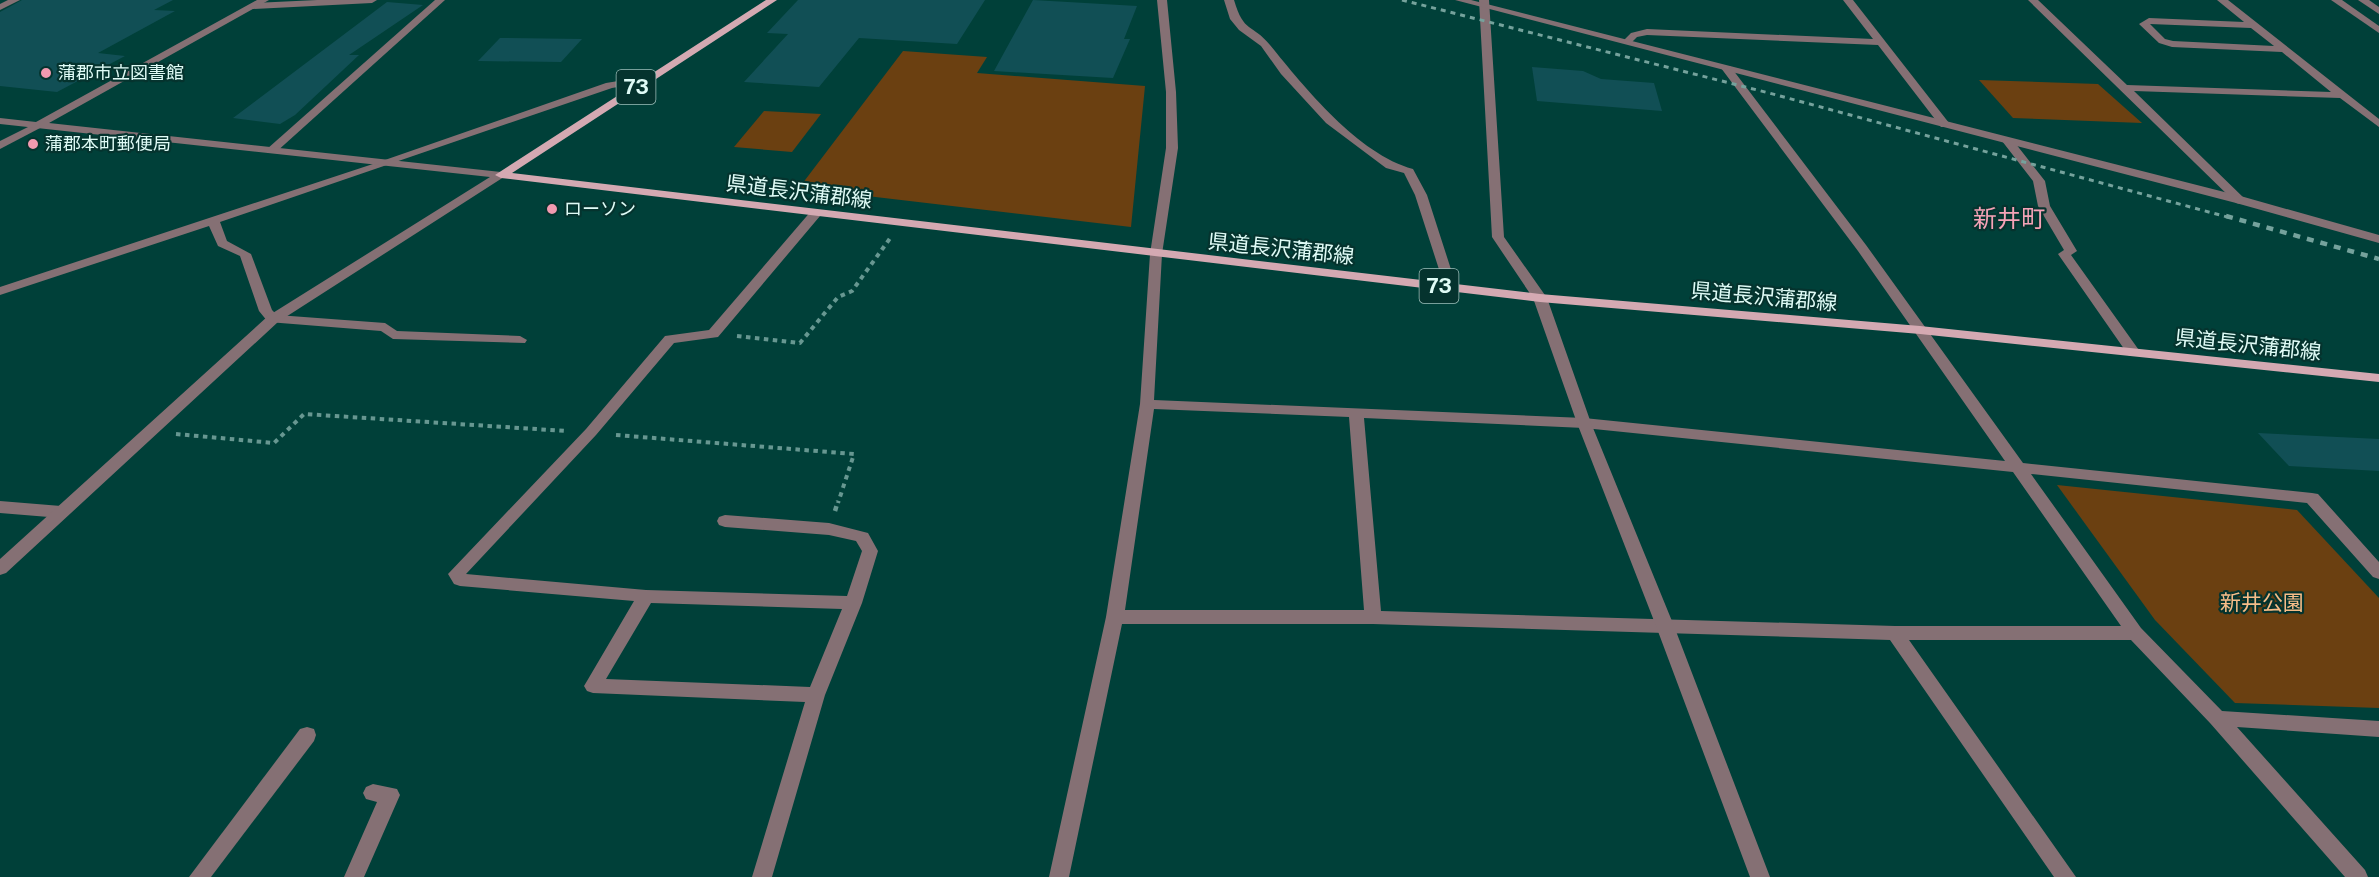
<svg xmlns="http://www.w3.org/2000/svg" width="2379" height="877" viewBox="0 0 2379 877" font-family="'Public Sans','Noto Sans JP',sans-serif">
	<style>
		.green { fill: #6b4011 }
		.building { fill: #114f55 }
		.lines { fill: none; stroke-linecap: round; stroke-linejoin: round }
		.path-far1 { stroke: #679791; stroke-width: 4; stroke-dasharray: 4.5 4.5; stroke-linecap: butt }
		.path { stroke: #679791; stroke-width: 4.5; stroke-dasharray: 5 5; stroke-linecap: butt }
		.service { fill: #857074; fill-rule: evenodd }
		.minor { fill: #857074; fill-rule: evenodd }
		.tertiary { fill: #857074; fill-rule: evenodd }
		.primary { fill: #d4a9b2; fill-rule: evenodd }
		.rail-far1 { stroke: #75a29c; stroke-width: 3; stroke-dasharray: 5 5; stroke-linecap: butt }
		.rail { stroke: #75a29c; stroke-width: 4.5; stroke-dasharray: 7 7; stroke-linecap: butt }
		.poi-dot { fill: #f29ab0; stroke: #05332e; stroke-width: 2 }
		.labels { text-anchor: middle; stroke-width: 4.5; stroke-linejoin: round; paint-order: stroke }
		.far-poi-label { font-size: 18px; fill: #dffbf6; stroke: #05332e; text-anchor: start }
		.shield { fill: #05332e; stroke: #9ebfba; stroke-width: 1.5 }
		.shield-label { font-size: 20px; font-weight: bold; fill: #dffbf6 }
		.street-label { font-size: 21px; fill: #dffbf6; stroke: #05332e }
		.park-label { font-size: 21px; fill: #f7bd88; stroke: #05332e }
		.quarter-label { font-size: 24px; fill: #f5a3b7; stroke: #05332e }
	</style>
	<rect width="100%" height="100%" fill="#004039"/>
	<g class="green">
		<path d="M903 51 987 57 977 73 1145 86 1131 227 799 188Z"/>
		<path d="M1979 80 2098 84 2142 123 2013 118Z"/>
		<path d="M764 111 821 114 792 152 734 147Z"/>
		<path d="M2057 485 2297 510 2379 598V708L2235 703 2155 620Z"/>
	</g>
	<g class="building">
		<path d="M22 0H173L154 10 175 11 98 53 125 56 57 92 0 86V12Z"/>
		<path d="M798 0H985L957 44 859 38 819 87 744 82 788 34 767 33Z"/>
		<path d="M1033 0 1137 6 1124 39H1130L1113 78 994 71Z"/>
		<path d="M387 2 423 5 349 55H359L295 115 280 124 233 118Z"/>
		<path d="M500 38 582 39 561 62 478 61Z"/>
		<path d="M1532 67 1583 71 1601 79 1654 83 1662 111 1537 101Z"/>
		<path d="M2258 433 2379 439V471L2289 466Z"/>
	</g>
	<g class="lines">
		<g class="path-far1">
			<path d="M737 336 800 343 838 297 852 291 891 237"/>
			<path d="M176 434 274 443 304 414 566 431"/>
			<path d="M616 435 854 454 838 503"/>
		</g>
		<path class="path" d="M835 511 838 501"/>
		<g class="service">
			<path d="M307 727 314 729 316 735 314 741 211 877H189L300 729Z"/>
			<path d="M373 784 397 789 400 795 364 877H344L377 802 366 799 363 793 366 787Z"/>
		</g>
		<g class="minor">
			<path d="M8 0H20L0 10V4Z"/>
			<path d="M317 0H377L372 3 253 9 248 6 253 3Z"/>
			<path d="M435 0H445L275 153H267V149Z"/>
			<path d="M1157 0H1167L1176 92 1178 148 1162 254 1154 400 1584 418 2005 461 1858 251 1721 68 1730 66 1866 245 2023 463 2312 493 2318 494 2379 562V579L2373 577 2307 503 2031 474 2141 628 2222 711 2379 721V737L2237 727 2365 870 2368 877H2345L2210 723 2131 640H1909L2076 877H2054L1890 640 1373 624H1122L1069 877H1049L1106 617 1140 404 1150 254 1166 148V92ZM1154 409 1349 417 1364 610H1125ZM1364 418 1584 428 2013 472 2121 626H1895L1381 611Z"/>
			<path d="M1224 0H1234C1244 34 1252 23 1270 45 1305 88 1358 154 1413 169L1427 195 1457 288 1456 291H1446L1445 288 1415 195 1404 173 1386 168 1326 123 1281 74 1261 46 1239 30 1230 19Z"/>
			<path d="M1479 0H1489L1504 237 1547 298 1540 302 1535 301 1492 237Z"/>
			<path d="M1843 0H1853L1949 123V127H1941L1878 45 1647 35 1637 37 1630 44 1622 42 1631 33 1647 29 1873 39Z"/>
			<path d="M2028 0H2038L2127 85 2331 92 2282 52 2172 47 2159 43 2139 24 2149 18 2244 22 2217 0H2228L2379 119V127L2340 98 2134 91 2246 200 2240 204 2236 203ZM2150 24 2251 28 2274 46 2173 41 2165 39Z"/>
			<path d="M649 76 653 77V81L612 88 220 222 227 241 251 254 272 310 277 315 385 323 397 331 520 336 527 340 525 343 393 339 381 331 268 322 259 311 240 256 218 246 209 226 0 295V287L382 161 606 83Z"/>
			<path d="M38 122 43 125 42 127 0 149V141Z"/>
			<path d="M2008 138 2012 139 2045 181 2050 206 2077 251 2071 255 2141 353 2139 356H2129L2058 254 2064 250 2038 206 2033 181 2002 141Z"/>
			<path d="M816 209 822 213 820 216 718 337 674 343 596 435 466 574 646 590 847 596 862 551 856 541 829 535 725 527 719 525 717 521 719 517 725 515 829 523 868 533 878 551 862 603 825 695 772 877H752L805 702 593 693 587 691 584 686 587 681 634 601 460 586 454 584 448 574 586 429 665 336 709 330 812 210ZM651 603 842 609 810 687 606 679Z"/>
			<path d="M0 501 61 506 67 508 69 512 67 516 61 518 0 513Z"/>
		</g>
		<g class="tertiary">
			<path d="M257 0H269L49 123 501 172 507 175 278 322 6 573 0 575V559L268 316 490 177 0 124V118L36 122Z"/>
			<path d="M1455 0H1471L2244 197 2379 235V243L2236 203Z"/>
			<path d="M2331 0H2342L2379 26V33Z"/>
			<path d="M2358 0H2369L2379 7V14Z"/>
			<path d="M1540 294 1547 298 1591 423 1674 626 1770 877H1750L1656 626 1577 423 1533 298Z"/>
		</g>
		<path class="primary" d="M766 0H777L512 173 1540 294 1920 326 2379 374V382L1920 334 1540 302 501 178 495 175Z"/>
		<path class="rail-far1" d="M1402 0 1769 93 2231 218"/>
		<path class="rail" d="M2226 216 2379 259"/>
	</g>
	<g class="poi-dot">
		<circle cx="46" cy="73" r="6"/>
		<circle cx="33" cy="144" r="6"/>
		<circle cx="552" cy="209" r="6"/>
	</g>
	<g class="labels">
		<g class="far-poi-label">
			<text x="58" y="79">蒲郡市立図書館</text>
			<text x="45" y="150">蒲郡本町郵便局</text>
			<text x="564" y="215">ローソン</text>
		</g>
		<g class="shield">
			<rect x="616.5" y="70" width="39" height="34" rx="4.5"/>
			<rect x="1419.5" y="269" width="39" height="34" rx="4.5"/>
		</g>
		<g class="shield-label">
			<text x="636" y="94">73</text>
			<text x="1439" y="293">73</text>
		</g>
		<g class="street-label">
			<text transform="translate(799 192) rotate(7)" y="7">県道長沢蒲郡線</text>
			<text transform="translate(1281 249) rotate(6)" y="7">県道長沢蒲郡線</text>
			<text transform="translate(1764 297) rotate(5)" y="7">県道長沢蒲郡線</text>
			<text transform="translate(2248 345) rotate(6)" y="7">県道長沢蒲郡線</text>
		</g>
		<g class="park-label">
			<text x="2262" y="610">新井公園</text>
		</g>
		<g class="quarter-label">
			<text x="2009" y="227">新井町</text>
		</g>
	</g>
</svg>
